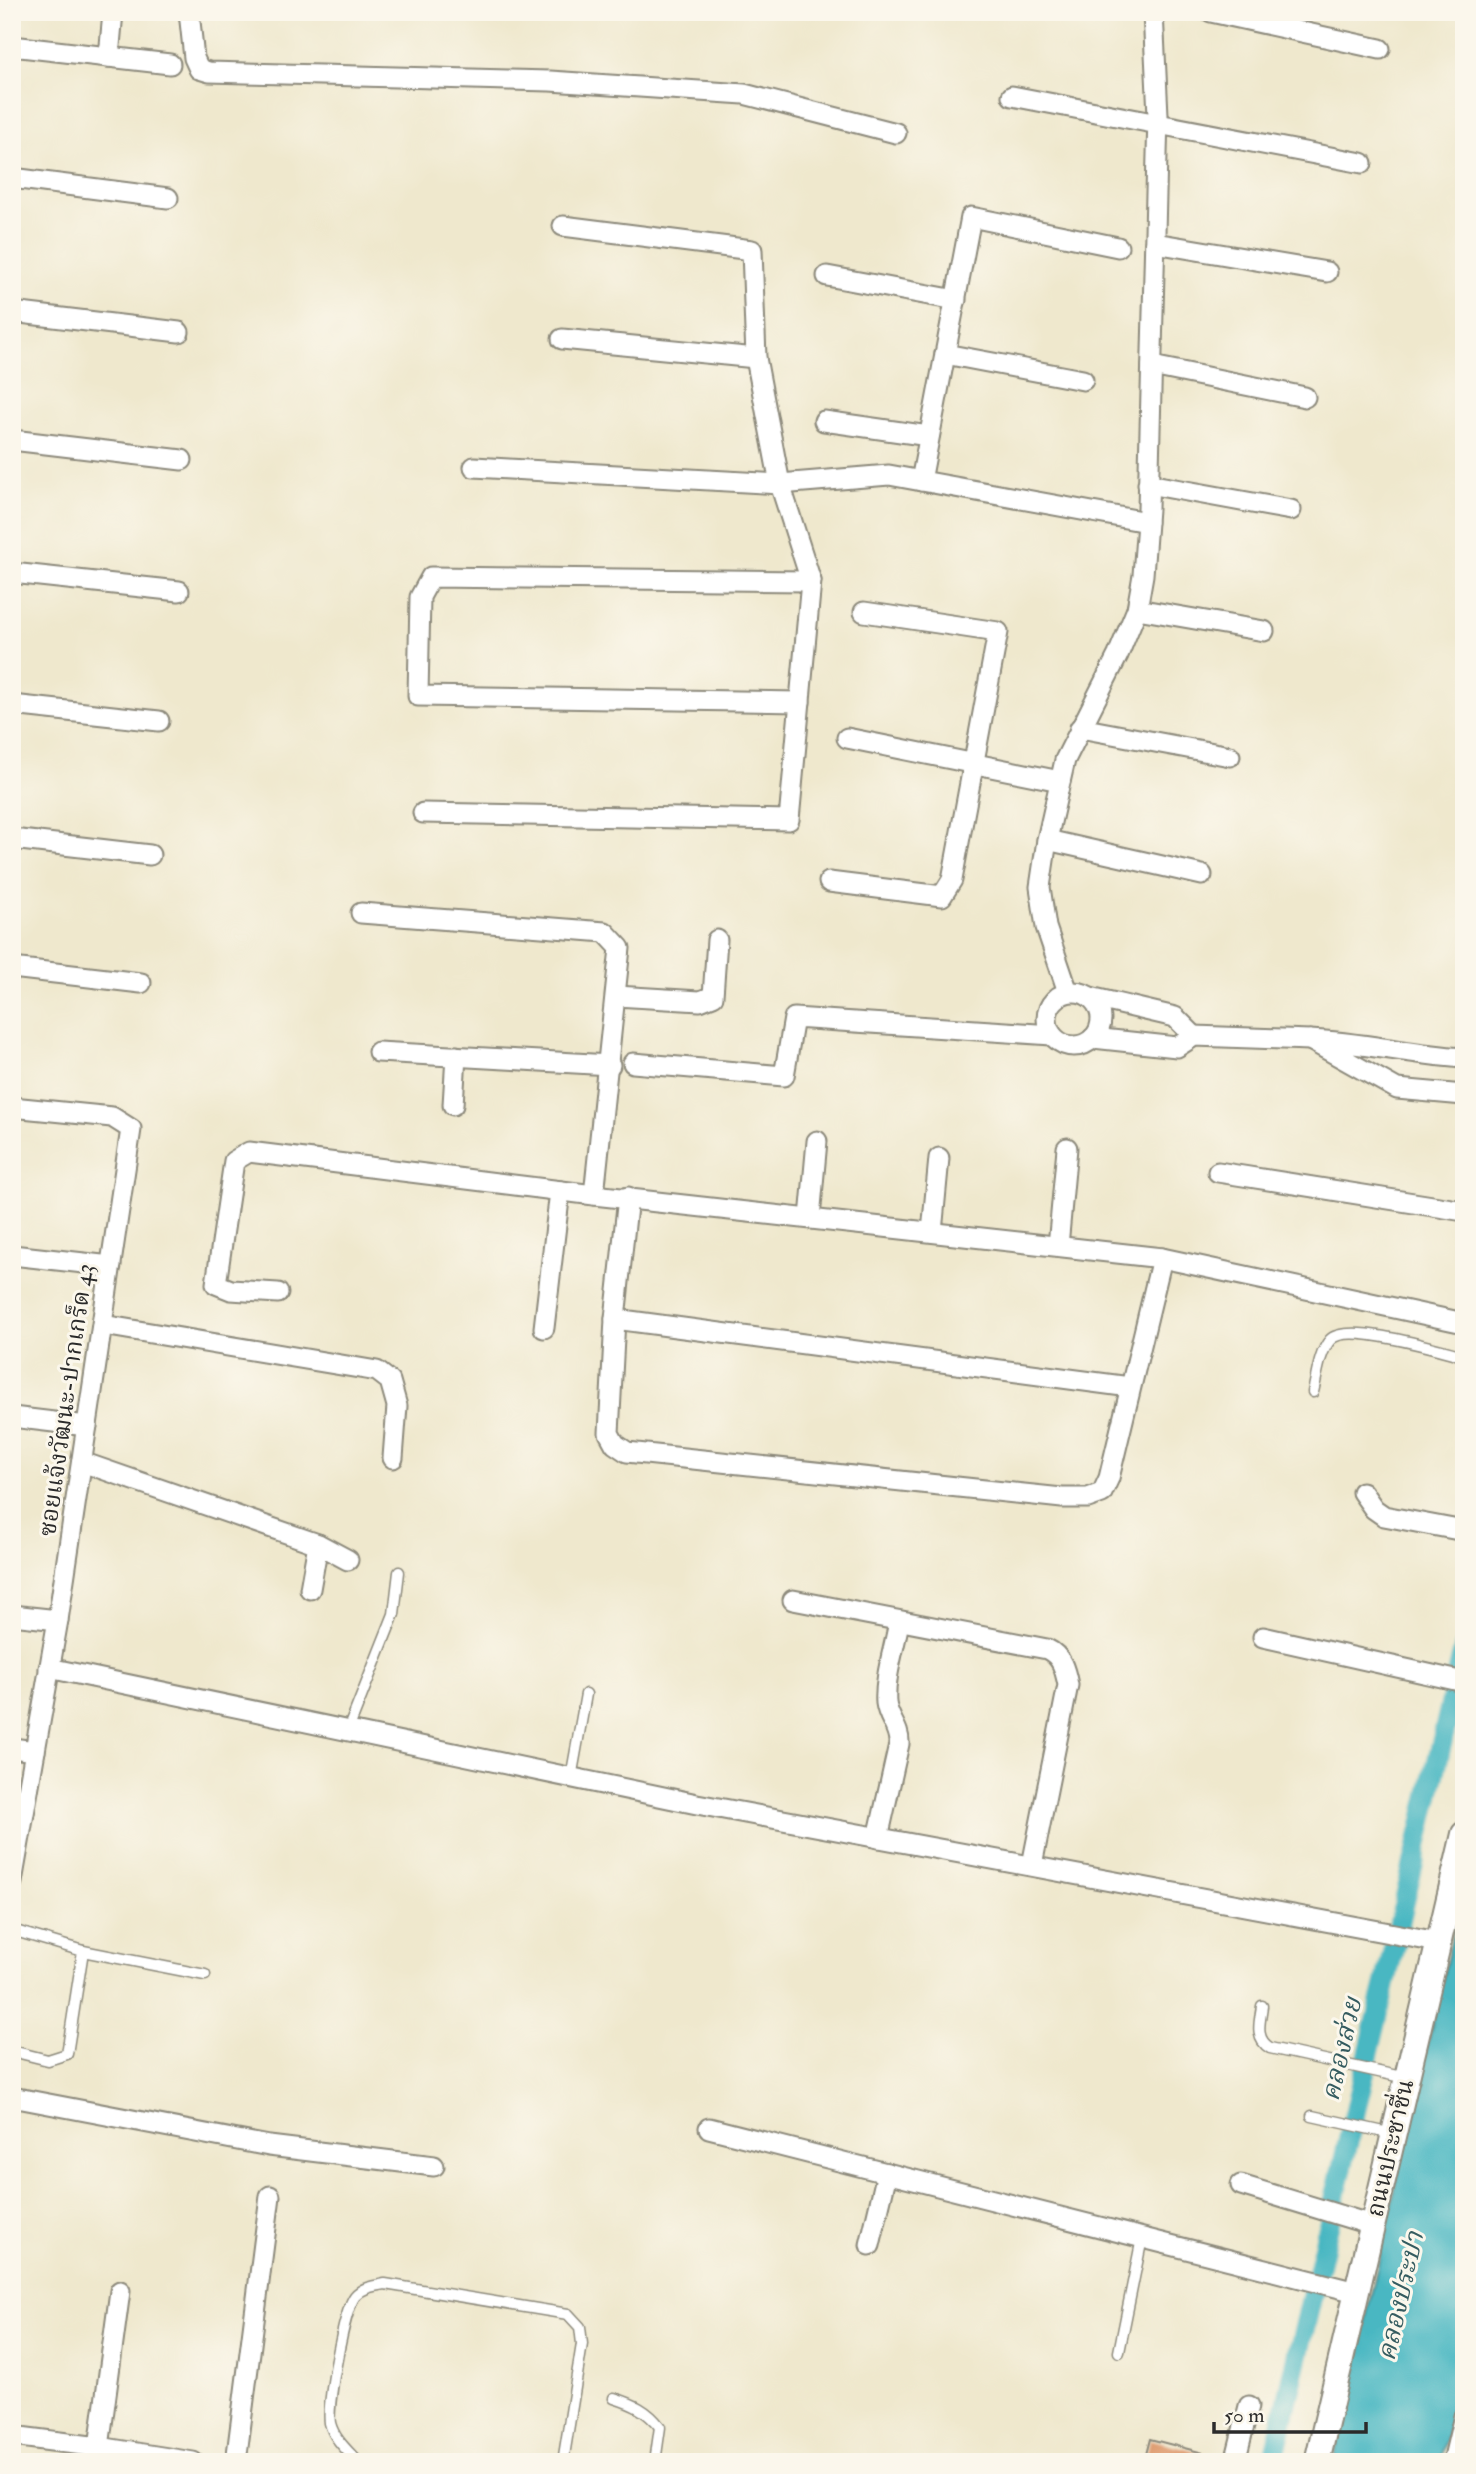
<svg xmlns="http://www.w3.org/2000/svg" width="1476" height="2474" viewBox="0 0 1476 2474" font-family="'IM FELL Double Pica','Noto Serif Thai',serif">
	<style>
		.water { fill: #48b7c2; stroke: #3a7176; stroke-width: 2 }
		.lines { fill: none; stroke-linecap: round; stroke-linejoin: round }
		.canal { stroke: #48b7c2; stroke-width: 21 }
		.building { fill: #dc9262 }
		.service-casing { stroke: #8d8a7c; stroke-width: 13 }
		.minor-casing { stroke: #8d8a7c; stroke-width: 23 }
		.tertiary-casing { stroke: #8d8a7c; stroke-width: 28 }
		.service { stroke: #fff; stroke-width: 10 }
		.minor { stroke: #fff; stroke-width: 19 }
		.tertiary { stroke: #fff; stroke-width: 24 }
		.labels { text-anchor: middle; stroke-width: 6; stroke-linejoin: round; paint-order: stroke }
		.street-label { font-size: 24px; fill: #2b2b2b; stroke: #fbf7ec }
		.water-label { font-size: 26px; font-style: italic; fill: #355c60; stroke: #fbf7ec }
	</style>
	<rect width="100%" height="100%" fill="#fbf7ec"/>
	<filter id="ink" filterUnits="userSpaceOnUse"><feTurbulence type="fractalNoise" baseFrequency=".0143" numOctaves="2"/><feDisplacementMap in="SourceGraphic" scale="14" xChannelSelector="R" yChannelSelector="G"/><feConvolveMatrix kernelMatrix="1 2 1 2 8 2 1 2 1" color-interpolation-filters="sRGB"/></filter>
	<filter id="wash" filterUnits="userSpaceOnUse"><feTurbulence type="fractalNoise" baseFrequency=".00686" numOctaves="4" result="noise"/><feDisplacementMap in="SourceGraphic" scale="28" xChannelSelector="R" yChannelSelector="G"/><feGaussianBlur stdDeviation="1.57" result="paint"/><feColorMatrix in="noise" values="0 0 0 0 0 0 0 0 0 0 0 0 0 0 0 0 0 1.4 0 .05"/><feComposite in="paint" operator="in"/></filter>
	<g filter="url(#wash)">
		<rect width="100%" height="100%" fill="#efe8cd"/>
		<path class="water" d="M1464 1883V2361L1440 2462H1333Z"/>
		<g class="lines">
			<path class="canal" d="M1273 2462 1464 1648"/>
		</g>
		<g id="blocks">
			<path class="building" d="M1150 2439 1211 2455 1210 2462H1144Z"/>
		</g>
	</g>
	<g filter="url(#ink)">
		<use href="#blocks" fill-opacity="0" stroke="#8d8a7c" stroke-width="2"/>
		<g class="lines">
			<defs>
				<g id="service">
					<path d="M1313 1392C1317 1376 1319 1353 1330 1340 1346 1321 1440 1350 1464 1356"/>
					<path d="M348 1730 394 1614 399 1572"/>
					<path d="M571 1778 586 1694"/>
					<path d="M12 1930 83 1951 67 2054 48 2060 12 2051"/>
					<path d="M83 1951 205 1975"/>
					<path d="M1262 2006C1260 2022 1254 2038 1270 2048L1406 2078"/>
					<path d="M1312 2116 1393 2134"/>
					<path d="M1119 2352 1142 2238"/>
					<path d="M614 2398C633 2404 647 2410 660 2427L655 2462"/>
					<path d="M358 2462C347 2450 334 2439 330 2423 327 2404 344 2310 355 2296 363 2287 374 2286 385 2284L568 2314 580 2327 582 2344 563 2462"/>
				</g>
				<g id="minor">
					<path d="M189 12 194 58 199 69 209 72 550 81 744 94 896 133"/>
					<path d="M1211 12 1380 49"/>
					<path d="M12 46 170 64"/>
					<path d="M109 57 113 12"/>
					<path d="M1012 96 1362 163"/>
					<path d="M12 178 168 198"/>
					<path d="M1155 243 1327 272"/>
					<path d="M827 276 956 300"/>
					<path d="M12 312 179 332"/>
					<path d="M562 339 756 358"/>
					<path d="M945 354 1083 380"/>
					<path d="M1152 366 1305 397"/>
					<path d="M824 421 929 436"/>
					<path d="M12 440 182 460"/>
					<path d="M474 467 780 484 889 475 1147 522"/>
					<path d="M921 481 971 217 1118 247"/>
					<path d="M1148 484 1291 510"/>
					<path d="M12 573 179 591"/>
					<path d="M1137 609 1264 631"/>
					<path d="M800 702 418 696 420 597 431 577 811 581"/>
					<path d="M12 705 159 721"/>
					<path d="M1080 728 1230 756"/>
					<path d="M847 738 1060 781"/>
					<path d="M423 813 789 820 811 581 780 484 756 358 752 250 563 226"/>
					<path d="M12 839 150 855"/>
					<path d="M1047 840 1202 875"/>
					<path d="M829 882 942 896 952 880 998 632 864 612"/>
					<path d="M361 913 605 932 620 948 594 1195"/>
					<path d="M12 968 141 983"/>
					<path d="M1068 992 1046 927 1040 887 1047 840 1065 760 1118 655 1137 609 1143 575 1148 509 1158 115 1153 12"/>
					<circle cx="1074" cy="1019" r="27"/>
					<path d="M616 996 700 1001 713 996 717 940"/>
					<path d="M1090 997 1175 1017 1194 1036"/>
					<path d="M1093 1038 1177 1047 1194 1036 1310 1040"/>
					<path d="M378 1052 610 1065"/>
					<path d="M1464 1058C1412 1055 1362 1042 1310 1040L1397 1089 1464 1095"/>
					<path d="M633 1063 784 1076 794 1018 1052 1035"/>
					<path d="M453 1105 456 1056"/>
					<path d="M12 1107 112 1117 131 1129 58 1620 12 1882"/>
					<path d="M1218 1172 1464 1211"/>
					<path d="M628 1197 615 1319 609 1433 615 1444 627 1452 1062 1498H1088L1102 1493 1109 1478 1162 1258"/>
					<path d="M810 1218 817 1141"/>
					<path d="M932 1232 939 1158"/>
					<path d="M1058 1246 1067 1148"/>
					<path d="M12 1255 111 1266"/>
					<path d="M278 1293 231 1290 216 1284 234 1161 249 1152 594 1195 1162 1258 1464 1323"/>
					<path d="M615 1319 1130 1387"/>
					<path d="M103 1325 377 1371 390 1381 397 1406 393 1458"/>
					<path d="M544 1328 560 1191"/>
					<path d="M12 1417 87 1426"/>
					<path d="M82 1462 318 1544 348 1560"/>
					<path d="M1362 1492 1374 1509 1384 1516 1464 1531"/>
					<path d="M310 1589 318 1544"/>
					<path d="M793 1600 1047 1649C1062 1656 1065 1670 1068 1685L1032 1865"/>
					<path d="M12 1615 58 1620"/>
					<path d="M1263 1637 1464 1682"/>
					<path d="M49 1668 697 1804 1438 1942"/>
					<path d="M12 1748 35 1751"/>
					<path d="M878 1838 899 1744C900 1728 888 1719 886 1703 884 1677 895 1647 899 1621"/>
					<path d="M12 2097 269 2146 434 2166"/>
					<path d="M709 2128 1356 2292"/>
					<path d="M1241 2185 1372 2225"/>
					<path d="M870 2245 887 2173"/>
					<path d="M12 2436 99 2447 120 2291"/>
					<path d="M99 2447 193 2462"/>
					<path d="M236 2462 270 2196"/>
					<path d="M1235 2462 1249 2406"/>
					<path d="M1453 2462 1464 2416"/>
				</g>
				<path id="tertiary" d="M1317 2462 1464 1834"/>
			</defs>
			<use href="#service" class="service-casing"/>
			<use href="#minor" class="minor-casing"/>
			<use href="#tertiary" class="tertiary-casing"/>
			<use href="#service" class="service"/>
			<use href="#minor" class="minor"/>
			<use href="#tertiary" class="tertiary"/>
		</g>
	</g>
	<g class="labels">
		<g class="street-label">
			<text transform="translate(66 1400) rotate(-82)" y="8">ซอยแจ้งวัฒนะ-ปากเกร็ด 43</text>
			<text transform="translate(1390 2148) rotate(-77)" y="8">ถนนประชาชื่น</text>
		</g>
		<g class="water-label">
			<text transform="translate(1341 2049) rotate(-77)" y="9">คลองส่วย</text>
			<text transform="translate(1400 2296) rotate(-77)" y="9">คลองประปา</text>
		</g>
	</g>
	<rect width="1476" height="2474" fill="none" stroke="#fbf7ec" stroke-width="42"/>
	<path d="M1214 2422v10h152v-10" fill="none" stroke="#2b2b2b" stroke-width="3.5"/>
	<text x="1224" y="2422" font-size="21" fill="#2b2b2b" stroke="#fbf7ec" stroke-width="5" paint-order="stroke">50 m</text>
</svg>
